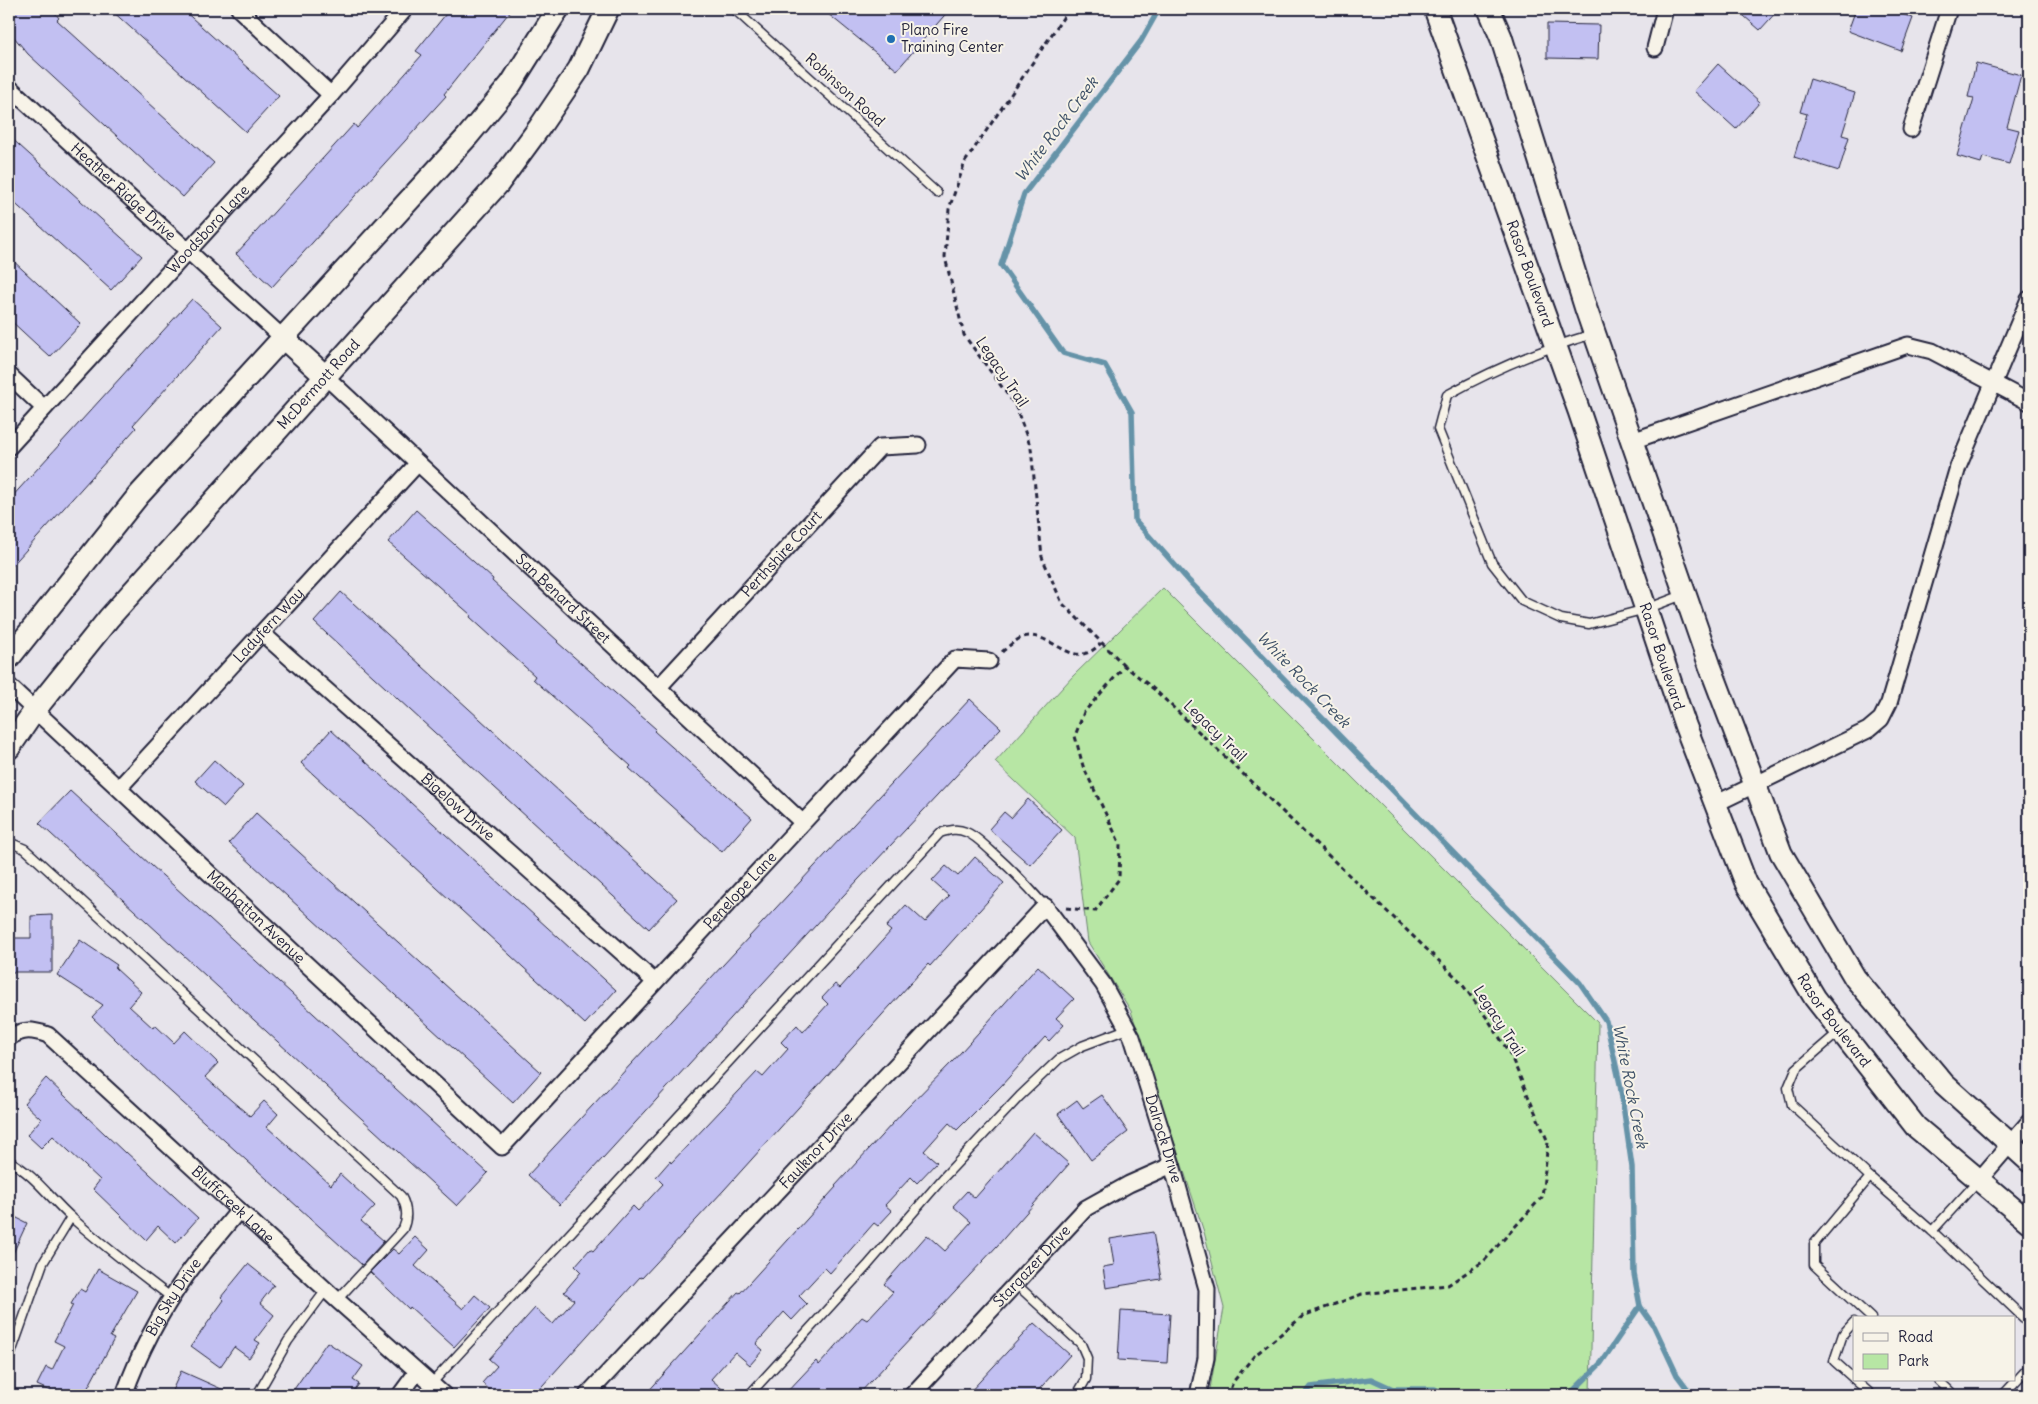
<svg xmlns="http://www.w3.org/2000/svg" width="2038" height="1404" viewBox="0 0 2038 1404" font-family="Delius,sans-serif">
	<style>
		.green { fill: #b7e6a4; stroke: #6c8470 }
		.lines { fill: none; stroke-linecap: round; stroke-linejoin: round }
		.stream { stroke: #6593a8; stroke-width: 5.5 }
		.building { fill: #c2c0f2; stroke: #22223b }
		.service-casing { stroke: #22223b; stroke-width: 11 }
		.minor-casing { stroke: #22223b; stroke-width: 19 }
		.secondary-casing { stroke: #22223b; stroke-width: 25 }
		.path { stroke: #22223b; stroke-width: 3; stroke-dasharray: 5 4; stroke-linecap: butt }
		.service { stroke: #f7f3e8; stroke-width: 8 }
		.minor { stroke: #f7f3e8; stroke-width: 15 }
		.secondary { stroke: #f7f3e8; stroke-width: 21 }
		.poi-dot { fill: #1f6fb2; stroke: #f7f3e8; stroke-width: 2 }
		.labels { text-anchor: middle; stroke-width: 4; stroke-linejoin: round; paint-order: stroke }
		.poi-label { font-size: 15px; fill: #22223b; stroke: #f7f3e8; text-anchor: start }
		.street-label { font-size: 15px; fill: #22223b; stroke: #f7f3e8 }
		.water-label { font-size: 16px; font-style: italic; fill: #3e5168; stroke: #f7f3e8 }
	</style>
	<rect width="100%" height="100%" fill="#e7e4eb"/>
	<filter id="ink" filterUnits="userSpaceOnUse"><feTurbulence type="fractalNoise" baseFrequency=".02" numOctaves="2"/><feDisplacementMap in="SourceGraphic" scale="10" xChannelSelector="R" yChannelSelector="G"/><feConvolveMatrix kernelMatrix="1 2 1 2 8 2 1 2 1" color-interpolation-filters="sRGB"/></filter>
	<g filter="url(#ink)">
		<path class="green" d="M1163 588 1598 1023 1590 1395H1209L1224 1308 1204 1232 1131 1011 1088 942 1075 838 995 762 1073 676Z"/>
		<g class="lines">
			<g class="stream">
				<path d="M1159 9 1141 41 1024 194 1001 265 1063 353 1105 365 1132 412 1135 520 1189 581 1580 983 1606 1021 1620 1084 1632 1167 1634 1274 1640 1306 1654 1326 1677 1375 1692 1395"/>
				<path d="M1305 1395 1311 1387 1371 1379 1393 1389H1435L1444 1395"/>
				<path d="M1555 1395 1571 1393 1601 1363 1640 1306"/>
			</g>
		</g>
		<g class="building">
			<path d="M9 9H52L59 18 57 20 214 163 183 197 28 54 9 31Z"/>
			<path d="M110 9H182L279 96 246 132Z"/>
			<path d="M450 9H512L444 94 446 96 272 287 236 254 354 124 357 128 422 55 416 51Z"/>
			<path d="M822 9H950L897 70Z"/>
			<path d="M1736 9H1779L1760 30Z"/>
			<path d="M1856 9H1888L1913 18 1901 51 1848 31Z"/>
			<path d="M1547 24 1599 25 1598 59 1547 58Z"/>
			<path d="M1976 63 2021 75 2007 127 2019 130 2009 164 1983 157 1981 163 1957 156 1974 98 1968 97Z"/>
			<path d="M1718 64 1760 102 1736 129 1694 91Z"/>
			<path d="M1810 79 1855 93 1842 135 1849 137 1839 171 1794 157 1807 114 1800 112Z"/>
			<path d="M9 136 142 256 111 290 9 198Z"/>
			<path d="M9 257 81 324 50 357 9 319Z"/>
			<path d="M192 299 222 326 133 425 136 428 9 569V500Z"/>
			<path d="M416 510 493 579 492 581 558 641 557 642 656 729 654 731 752 818 722 852 629 768 631 766 533 679 535 676 470 617 471 615 388 542Z"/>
			<path d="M341 592 677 899 649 929 314 622Z"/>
			<path d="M970 699 1001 728 827 913 560 1205 528 1175Z"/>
			<path d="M331 730 616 990 585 1024 301 763Z"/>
			<path d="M214 760 243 786 224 807 195 781Z"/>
			<path d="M70 791 488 1173 457 1206 39 823Z"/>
			<path d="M1028 799 1062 830 1030 865 989 829 1004 812 1011 818Z"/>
			<path d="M256 813 541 1072 513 1103 229 843Z"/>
			<path d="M975 857 1004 883 930 966 928 964 724 1190 642 1278 640 1277 534 1395H496L482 1383 497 1366 489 1359 535 1308 553 1324 574 1300 564 1292 581 1272 575 1266 590 1249 593 1251 633 1206 638 1211 663 1184 656 1177 670 1161 671 1163 757 1072 763 1077 788 1049 781 1042 797 1025 803 1032 828 1004 822 998 835 984 840 988 891 931 886 927 906 905 925 922 949 896 932 881 946 866 958 876Z"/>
			<path d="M52 915V972H9V938H31V916Z"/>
			<path d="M80 940 117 965 115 968 141 992 129 1006 153 1028 155 1025 174 1043 185 1031 218 1063 205 1077 232 1101 250 1116 264 1101 278 1114 267 1127 331 1185 340 1174 375 1206 361 1221 384 1241 362 1265 162 1084 92 1017 103 1005 57 975Z"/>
			<path d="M1038 966 1074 999 1056 1018 1064 1025 1049 1041 1045 1037 1001 1086 957 1130 949 1123 924 1151 937 1162 917 1183 911 1177 885 1205 892 1211 878 1226 874 1223 830 1273 825 1268 799 1296 807 1304 792 1320 784 1312 756 1344 763 1350 750 1365 735 1352 711 1379 729 1395H645L738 1292 740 1293 836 1187 835 1186 904 1111 953 1061Z"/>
			<path d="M46 1078 125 1153 126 1152 198 1218 176 1243 158 1226 146 1240 93 1189 100 1180 53 1136 41 1148 27 1135 41 1119 24 1103Z"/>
			<path d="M1102 1095 1128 1132 1091 1160 1058 1114 1077 1100 1083 1108Z"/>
			<path d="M1033 1132 1069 1164 997 1246 858 1395H784L816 1361 819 1365 862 1317 867 1320 893 1292 884 1284 927 1235 945 1251 971 1222 953 1206 967 1191 975 1198Z"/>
			<path d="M9 1214 27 1223 9 1262Z"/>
			<path d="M1153 1232 1161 1279 1106 1288 1103 1267 1114 1265 1110 1239Z"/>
			<path d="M415 1237 429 1250 415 1266 463 1309 475 1295 490 1308 454 1347 410 1307 409 1309 370 1272 393 1249 399 1254Z"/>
			<path d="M248 1264 274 1285 260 1303 274 1315 255 1340 260 1343 249 1358 234 1347 220 1367 191 1346 224 1300 221 1297Z"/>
			<path d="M98 1269 137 1291 110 1337 114 1339 84 1395H59L37 1385 46 1367 52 1370 64 1346 54 1341 73 1305 71 1304 80 1289 85 1292Z"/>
			<path d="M1121 1311 1170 1314 1167 1363 1118 1360Z"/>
			<path d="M1034 1323 1070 1355 1034 1395H967Z"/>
			<path d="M327 1342 363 1366 353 1380 359 1384 351 1395H290Z"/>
			<path d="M181 1371 235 1395H170Z"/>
		</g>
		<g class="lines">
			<defs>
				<g id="service">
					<path d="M734 9 937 193"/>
					<path d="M1593 334C1542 349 1494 369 1447 395L1438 429 1492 563 1522 601 1561 619 1589 624 1646 609 1683 595"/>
					<path d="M9 842 25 849 80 899 401 1196C407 1207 408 1218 403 1229L337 1300"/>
					<path d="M1840 1031 1796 1069 1788 1088 1792 1105 1870 1177"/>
					<path d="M9 1161C34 1174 50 1198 71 1217 103 1246 138 1272 172 1298"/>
					<path d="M1932 1231 1977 1182"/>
					<path d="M1016 1284 1081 1344 1087 1358 1086 1379 1077 1395"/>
					<path d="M1871 1318 1814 1265V1244L1870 1177 1932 1231 2029 1323"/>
					<path d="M1854 1322 1843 1334 1834 1361 1854 1379"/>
					<path d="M9 1359 43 1263 71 1217"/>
					<path d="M1855 1380 1872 1395"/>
					<path d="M1938 1380 1954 1395"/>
					<path d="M431 1384 940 833C949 830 957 828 966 832 976 836 983 844 991 851 1010 868 1028 886 1045 906"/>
					<path d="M257 1395 288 1341 326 1290"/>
					<path d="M749 1395 867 1266 943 1178 1020 1096 1059 1059 1082 1046 1127 1029"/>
					<path d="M2003 1395 2029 1367"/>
				</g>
				<g id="minor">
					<path d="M239 9 331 95"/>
					<path d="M1655 48 1665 9"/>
					<path id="s1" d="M9 87 282 337"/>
					<path d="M1911 129 1949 9"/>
					<path d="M9 375 44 408"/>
					<path id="s2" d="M325 376 802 822"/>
					<path d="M1632 441 1908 345 1932 351 2029 402"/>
					<path id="s3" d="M9 447 331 95 405 9"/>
					<path id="s4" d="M262 633 655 982"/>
					<path id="s5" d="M9 686 502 1147 955 659 989 661"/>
					<path id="s6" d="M659 687 880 447 918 445"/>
					<path id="s7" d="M119 788 418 463"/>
					<path d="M1715 804 1868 730 1881 719 1889 703 1958 467 2029 299"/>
					<path id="s8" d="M9 1038C23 1028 33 1030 48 1035L337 1300 444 1395"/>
					<path d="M1979 1180 2029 1122"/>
					<path id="s9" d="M124 1395C139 1353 160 1313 186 1276 202 1253 222 1232 239 1210"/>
					<path d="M400 1395 417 1372"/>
					<path id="s10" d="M587 1395 1045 906 1103 984 1132 1037 1172 1165 1207 1289 1206 1358 1198 1395"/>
					<path id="s11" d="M912 1395 1086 1208 1129 1184 1172 1165"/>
				</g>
				<g id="secondary">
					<path id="s12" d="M1435 9 1579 411 1685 725 1746 883 1815 998 1916 1127 2029 1222"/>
					<path d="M1489 9 1501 37 1586 309 1710 666 1781 853 1855 978 1944 1084 2029 1161"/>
					<path d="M282 337 325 376"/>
					<path d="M9 658 138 496 467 137 511 84 558 9"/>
					<path id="s13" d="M9 748 35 710 109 618 498 184 539 128 579 69 608 9"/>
				</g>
			</defs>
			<use href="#service" class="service-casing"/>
			<use href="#minor" class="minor-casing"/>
			<use href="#secondary" class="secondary-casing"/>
			<g class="path">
				<path d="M1069 9 965 162 949 209 945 257 964 335 1015 405 1031 448 1042 557 1062 603 1125 666"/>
				<path d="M1002 652C1009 646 1019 636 1029 636 1057 636 1074 672 1101 643"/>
				<path d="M1066 908 1095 911 1119 879 1120 844 1083 766 1075 736 1084 712 1125 666 1155 690 1459 980 1489 1021 1510 1054 1548 1142 1542 1197 1484 1261 1448 1285 1362 1294 1303 1316 1254 1356 1233 1382 1228 1395"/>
			</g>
			<use href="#service" class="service"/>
			<use href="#minor" class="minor"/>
			<use href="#secondary" class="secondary"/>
		</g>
	</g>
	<circle class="poi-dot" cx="891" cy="39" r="5"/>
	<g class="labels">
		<g class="poi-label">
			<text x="901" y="35">Plano Fire<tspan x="901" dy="17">Training Center</tspan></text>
		</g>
		<g class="street-label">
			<text transform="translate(845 90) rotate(42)" y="5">Robinson Road</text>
			<text dy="5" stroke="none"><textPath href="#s1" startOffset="155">Heather Ridge Drive</textPath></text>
			<text dy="5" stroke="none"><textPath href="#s3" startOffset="295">Woodsboro Lane</textPath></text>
			<text dy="5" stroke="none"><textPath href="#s12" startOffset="281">Rasor Boulevard</textPath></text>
			<text transform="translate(1002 372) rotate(56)" y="5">Legacy Trail</text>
			<text dy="5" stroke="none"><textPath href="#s13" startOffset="478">McDermott Road</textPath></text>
			<text dy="5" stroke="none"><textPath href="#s6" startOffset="181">Perthshire Court</textPath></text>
			<text dy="5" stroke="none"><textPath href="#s2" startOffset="326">San Benard Street</textPath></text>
			<text dy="5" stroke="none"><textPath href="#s7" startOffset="221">Ladyfern Way</textPath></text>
			<text dy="5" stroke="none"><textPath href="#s12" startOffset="686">Rasor Boulevard</textPath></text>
			<text transform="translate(1215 731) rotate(44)" y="5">Legacy Trail</text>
			<text dy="5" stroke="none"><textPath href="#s4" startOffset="262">Bigelow Drive</textPath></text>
			<text dy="5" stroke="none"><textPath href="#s5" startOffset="1025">Penelope Lane</textPath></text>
			<text dy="5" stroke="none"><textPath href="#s5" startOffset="338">Manhattan Avenue</textPath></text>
			<text transform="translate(1499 1021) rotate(57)" y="5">Legacy Trail</text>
			<text dy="5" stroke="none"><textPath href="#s12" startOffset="1091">Rasor Boulevard</textPath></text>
			<text dy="5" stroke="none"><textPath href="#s10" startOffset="934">Dalrock Drive</textPath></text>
			<text dy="5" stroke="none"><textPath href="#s10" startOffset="335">Faulknor Drive</textPath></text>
			<text dy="5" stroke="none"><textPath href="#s8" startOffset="292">Bluffcreek Lane</textPath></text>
			<text dy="5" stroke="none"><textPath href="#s11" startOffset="176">Stargazer Drive</textPath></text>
			<text dy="5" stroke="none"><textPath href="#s9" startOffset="110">Big Sky Drive</textPath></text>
		</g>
		<g class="water-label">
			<text transform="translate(1056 129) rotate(-53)" y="6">White Rock Creek</text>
			<text transform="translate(1304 679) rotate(46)" y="6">White Rock Creek</text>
			<text transform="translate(1631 1086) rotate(79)" y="6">White Rock Creek</text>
		</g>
	</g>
	<rect width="2038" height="1404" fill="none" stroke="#f7f3e8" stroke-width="30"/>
	<rect x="15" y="15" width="2008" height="1374" fill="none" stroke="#22223b" stroke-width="2" filter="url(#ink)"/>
	<rect x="1853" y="1316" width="162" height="65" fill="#f7f3e8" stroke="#a29fa3"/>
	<rect x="1863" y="1333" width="25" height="8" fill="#f7f3e8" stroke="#a29fa3"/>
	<text x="1898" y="1342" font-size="15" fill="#22223b">Road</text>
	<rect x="1863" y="1354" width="25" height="15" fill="#b7e6a4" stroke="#a29fa3"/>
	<text x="1898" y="1366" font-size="15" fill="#22223b">Park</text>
</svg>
